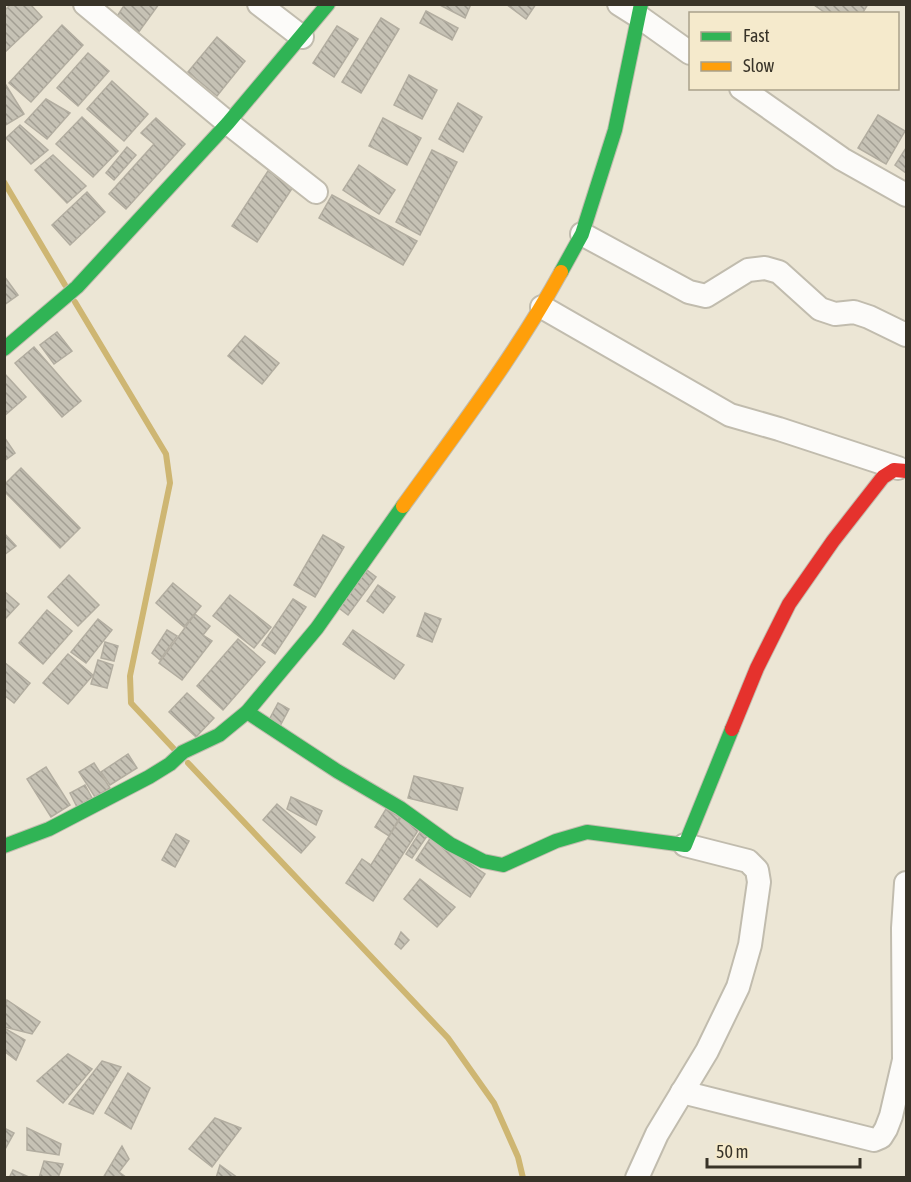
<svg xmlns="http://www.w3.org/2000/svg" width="911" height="1182" viewBox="0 0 911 1182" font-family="'Asap Condensed',sans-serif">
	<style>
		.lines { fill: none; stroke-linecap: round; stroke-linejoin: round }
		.stream { stroke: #ceb672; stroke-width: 6 }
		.building { fill: url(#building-back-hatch); stroke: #b2ada0; stroke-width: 1.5 }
		.street-casing { stroke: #c1bcae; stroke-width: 26 }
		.fast-casing { stroke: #c1bcae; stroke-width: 16 }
		.slow-casing { stroke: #c1bcae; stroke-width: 16 }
		.jam-casing { stroke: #c1bcae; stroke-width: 16 }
		.street { stroke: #fcfbf9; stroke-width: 22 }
		.fast { stroke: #30b455; stroke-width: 14 }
		.slow { stroke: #ff9f0a; stroke-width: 14 }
		.jam { stroke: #e5322d; stroke-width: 14 }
	</style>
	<defs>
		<pattern id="building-back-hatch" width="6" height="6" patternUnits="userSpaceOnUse" patternTransform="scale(1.5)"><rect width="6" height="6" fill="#c6c2b5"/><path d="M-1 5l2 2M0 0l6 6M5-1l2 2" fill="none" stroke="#a29e93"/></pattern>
	</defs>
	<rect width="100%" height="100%" fill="#ece6d5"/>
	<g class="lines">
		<g class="stream">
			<path d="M4 182 65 285"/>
			<path d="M75 302 166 454 170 483 130 676 131 703 174 749"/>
			<path d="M188 763 448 1038 494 1103 518 1157 523 1178"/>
		</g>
	</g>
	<g class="building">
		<path d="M11 4H30L42 17 4 53V11Z"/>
		<path d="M125 4H159L138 33 116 18Z"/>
		<path d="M438 4H471L465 18Z"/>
		<path d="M506 4H536L526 19Z"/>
		<path d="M868 4 862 14H827L814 5Z"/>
		<path d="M426 11 458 28 452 40 420 23Z"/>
		<path d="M381 18 399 29 361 93 342 82Z"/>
		<path d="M62 25 83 45 31 102 9 83Z"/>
		<path d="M337 26 358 39 334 77 313 63Z"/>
		<path d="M217 37 245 61 217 96 188 72Z"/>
		<path d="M88 53 109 71 78 106 57 88Z"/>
		<path d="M409 75 437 90 422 119 394 105Z"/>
		<path d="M112 81 148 114 124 141 87 109Z"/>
		<path d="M4 82 24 114 4 126Z"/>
		<path d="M46 99 70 113 47 139 25 122Z"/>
		<path d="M458 103 482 117 463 152 439 139Z"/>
		<path d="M878 115 905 131 886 164 858 148Z"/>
		<path d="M82 117 118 151 93 177 56 144Z"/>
		<path d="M156 118 185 144 126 209 109 194 154 144 141 133Z"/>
		<path d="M383 118 421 138 407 165 369 146Z"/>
		<path d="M20 125 48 150 31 164 6 138Z"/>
		<path d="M127 147 136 155 114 180 106 173Z"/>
		<path d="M906 148V173L895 165Z"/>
		<path d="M432 150 457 162 420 235 396 222Z"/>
		<path d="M53 155 86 186 67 203 35 170Z"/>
		<path d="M359 165 395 190 379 214 343 190Z"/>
		<path d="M268 171 293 187 257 242 232 226Z"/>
		<path d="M87 192 105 212 70 245 52 225Z"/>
		<path d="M332 195 417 241 403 265 319 218Z"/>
		<path d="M4 276 18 295 4 305Z"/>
		<path d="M57 332 72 351 54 364 40 345Z"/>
		<path d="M245 336 279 363 262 384 228 356Z"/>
		<path d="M34 347 81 401 62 417 15 363Z"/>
		<path d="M4 373 26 397 4 416Z"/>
		<path d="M4 437 15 453 4 461Z"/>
		<path d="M21 468 80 528 60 548 4 491V485Z"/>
		<path d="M4 533 16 546 4 555Z"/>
		<path d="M323 535 344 547 315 597 294 585Z"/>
		<path d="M367 570 376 577 348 615 339 608Z"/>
		<path d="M69 575 99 605 78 626 48 597Z"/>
		<path d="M173 583 201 606 184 627 156 603Z"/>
		<path d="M378 585 395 597 383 613 367 601Z"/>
		<path d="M4 591 19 604 4 620Z"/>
		<path d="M230 595 271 627 254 648 213 616Z"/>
		<path d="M293 599 306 607 275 654 262 645Z"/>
		<path d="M47 610 72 631 43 664 19 643Z"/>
		<path d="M425 613 441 619 432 642 417 636Z"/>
		<path d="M195 614 210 626 203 635 212 641 182 680 159 663Z"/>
		<path d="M98 619 112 630 86 663 71 652Z"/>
		<path d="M167 630 177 636 160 660 152 653Z"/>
		<path d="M353 630 404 665 394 679 343 644Z"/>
		<path d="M238 639 265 662 223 710 197 686Z"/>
		<path d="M105 642 118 646 114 661 101 658Z"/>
		<path d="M68 654 93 675 68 704 43 683Z"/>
		<path d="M98 660 113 665 107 688 91 684Z"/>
		<path d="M4 662 30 683 14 703 4 695Z"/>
		<path d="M187 693 214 718 196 737 169 712Z"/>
		<path d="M278 703 289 709 280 726 269 720Z"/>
		<path d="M128 754 137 768 110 785 101 772Z"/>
		<path d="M94 763 110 788 95 797 79 772Z"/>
		<path d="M46 767 70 805 51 817 27 779Z"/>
		<path d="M414 776 463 788 457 810 408 798Z"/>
		<path d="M85 785 92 798 77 807 70 793Z"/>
		<path d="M291 797 322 811 316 825 287 809Z"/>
		<path d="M277 804 315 837 301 853 263 820Z"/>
		<path d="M386 809 400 817 389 836 375 827Z"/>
		<path d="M401 817 419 829 373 901 346 883 362 859 371 865Z"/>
		<path d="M420 832 427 836 412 858 406 854Z"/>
		<path d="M176 834 189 841 175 867 162 860Z"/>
		<path d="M431 837 485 874 470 897 416 860Z"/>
		<path d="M420 879 455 907 437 927 404 899Z"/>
		<path d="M401 932 409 940 401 949 395 944Z"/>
		<path d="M7 1000 40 1022 32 1034 4 1027V1011Z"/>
		<path d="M4 1028 25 1040 16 1060 4 1051Z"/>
		<path d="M68 1054 92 1069 63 1103 37 1081Z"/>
		<path d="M102 1061 121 1067 93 1114 69 1104Z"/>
		<path d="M128 1073 150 1088 131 1129 105 1113Z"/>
		<path d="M215 1118 241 1128 212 1167 189 1149Z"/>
		<path d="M4 1128 14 1133 4 1151Z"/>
		<path d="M27 1128 61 1144 59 1155 27 1150Z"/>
		<path d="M122 1146 129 1159 119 1172 127 1178H103Z"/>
		<path d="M44 1161 63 1164 58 1178H39Z"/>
		<path d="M220 1165 238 1178H216Z"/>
		<path d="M13 1170 31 1178H9Z"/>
	</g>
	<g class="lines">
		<defs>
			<g id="street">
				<path d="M85 4 228 123 316 192"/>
				<path d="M259 4 302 37"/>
				<path d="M619 4 638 16 690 53"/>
				<path d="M741 88 842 159 906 195"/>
				<path d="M582 234 689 292 706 296 748 270 765 268 779 272 820 309 835 314 854 312 869 317 906 335"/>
				<path d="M542 307 730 415 779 429 898 468"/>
				<path d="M682 1092 874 1140 881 1137 886 1129 891 1116 904 1060 903 928 906 883"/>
				<path d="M637 1178 657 1134 707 1051 738 987 750 945 759 882 757 870 748 861 685 845"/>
			</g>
			<g id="fast">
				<path d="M561 272 582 234 615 130 641 4"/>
				<path d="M4 349 77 287 228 123 328 4"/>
				<path d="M247 712 337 771 400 808 450 844 483 861 503 865 556 841 587 832 685 845 732 729"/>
				<path d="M4 846 49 829 149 777 170 764 183 752 219 735 247 712 317 628 403 506"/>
			</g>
			<path id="slow" d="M403 506C458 430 516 354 561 272"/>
			<path id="jam" d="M732 729 757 668 789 604 833 541 883 477 894 470 906 471"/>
		</defs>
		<use href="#street" class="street-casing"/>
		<use href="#fast" class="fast-casing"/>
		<use href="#slow" class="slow-casing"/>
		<use href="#jam" class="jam-casing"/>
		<use href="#street" class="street"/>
		<use href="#fast" class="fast"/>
		<use href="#slow" class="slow"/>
		<use href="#jam" class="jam"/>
	</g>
	<rect width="911" height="1182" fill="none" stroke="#383328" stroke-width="12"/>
	<rect x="689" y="12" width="210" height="78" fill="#f5eacc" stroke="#a9a18a" stroke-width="1.5"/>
	<rect x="701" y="32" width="30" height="9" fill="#30b455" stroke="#a9a18a" stroke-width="1.5"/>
	<text x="743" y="42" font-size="18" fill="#383328">Fast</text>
	<rect x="701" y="62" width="30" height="9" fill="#ff9f0a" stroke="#a9a18a" stroke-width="1.5"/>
	<text x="743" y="72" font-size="18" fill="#383328">Slow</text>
	<path d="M707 1158v9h153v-9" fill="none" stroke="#383328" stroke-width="3"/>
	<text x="716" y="1158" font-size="18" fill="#383328" stroke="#f5eacc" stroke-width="4.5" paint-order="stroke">50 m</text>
</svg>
